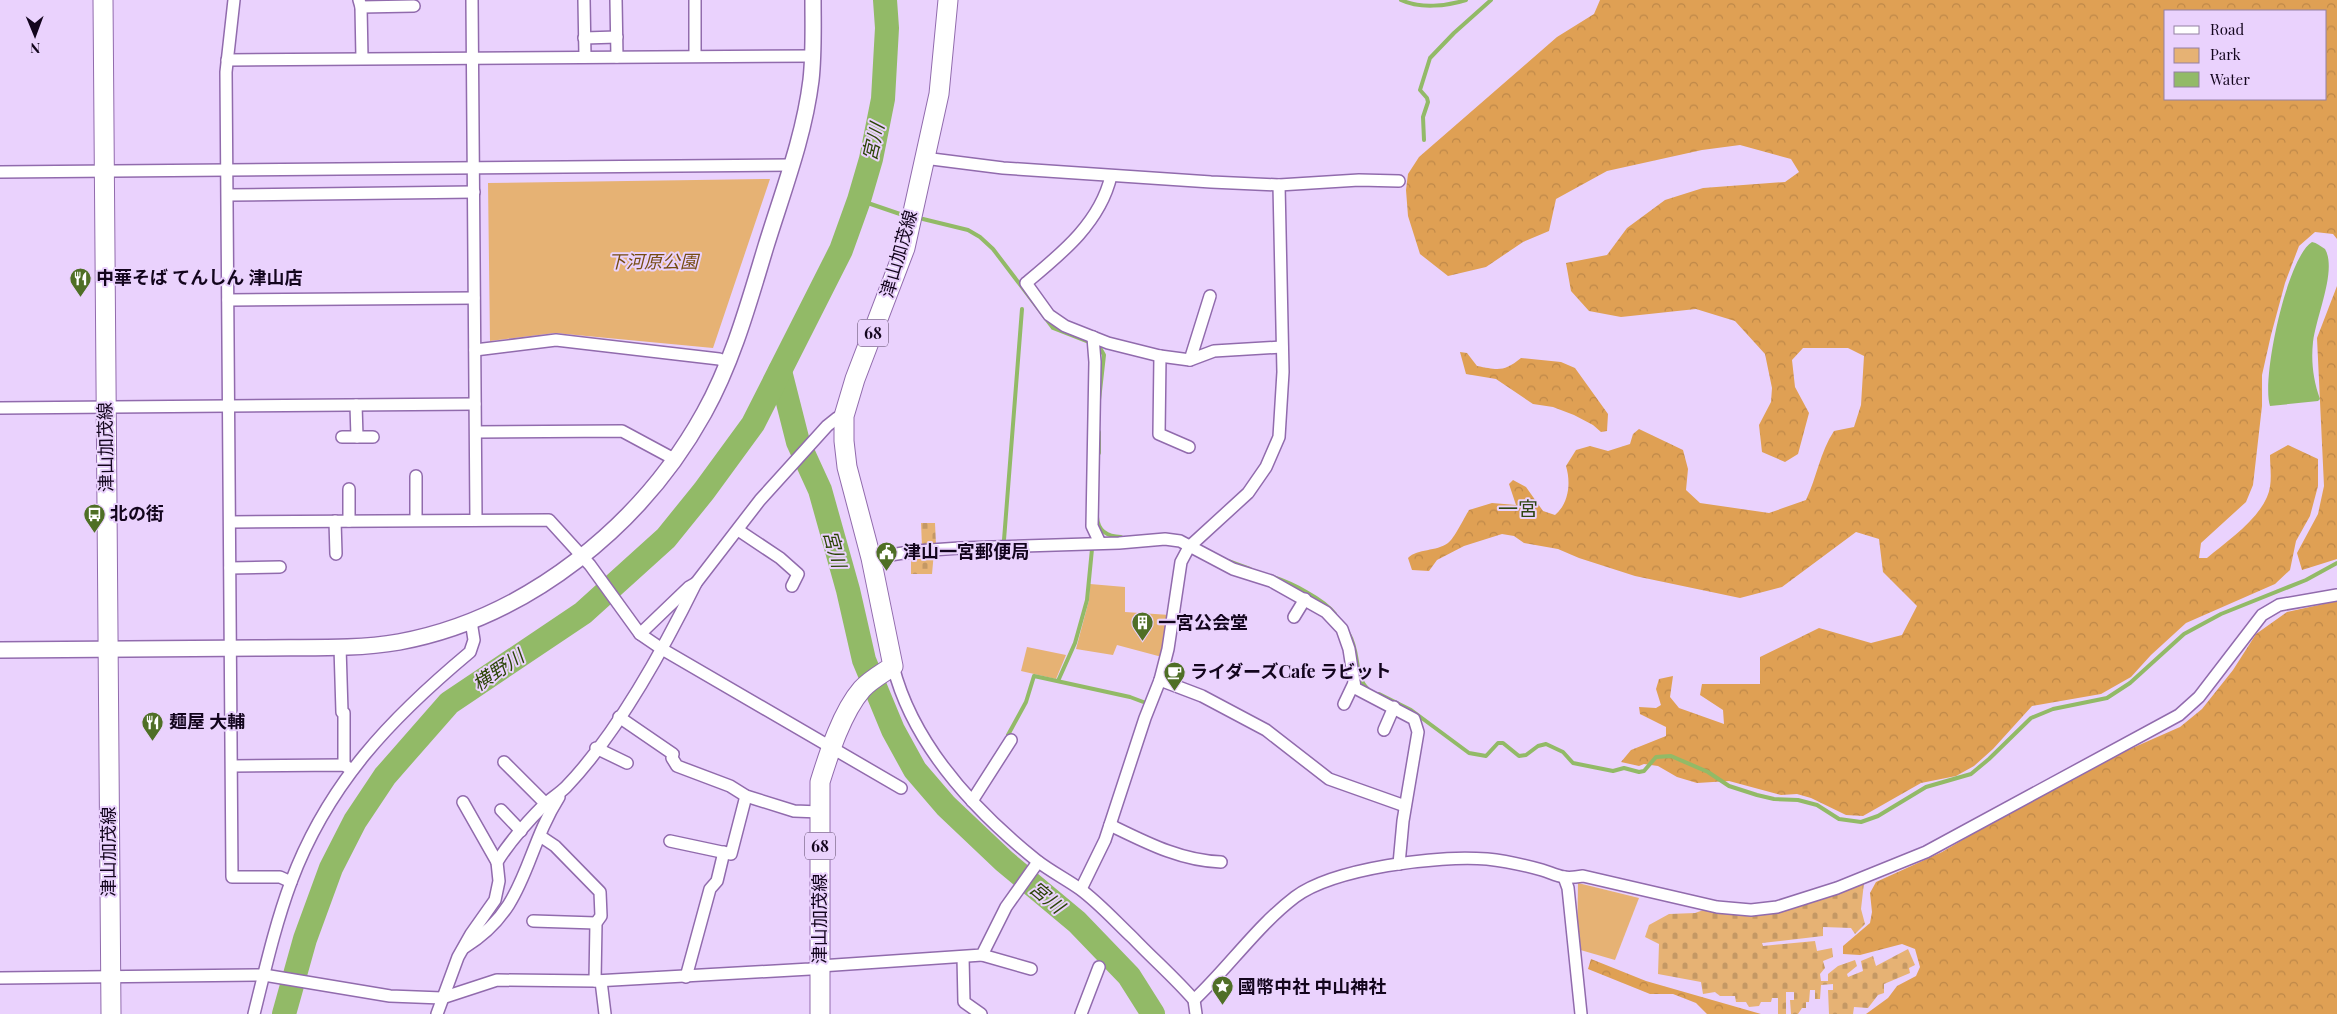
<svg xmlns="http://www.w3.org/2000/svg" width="2337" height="1014" viewBox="0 0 2337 1014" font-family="'Playfair Display','Noto Sans JP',serif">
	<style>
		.green { fill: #e6b274 }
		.forest { fill: url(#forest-crowns); fill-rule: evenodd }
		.cemetery { fill: url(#cemetery-stones) }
		.water { fill: #92ba67 }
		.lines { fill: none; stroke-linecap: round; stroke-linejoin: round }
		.stream { stroke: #92ba67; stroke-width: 4 }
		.river { stroke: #92ba67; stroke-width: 24 }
		.minor-casing { stroke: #916bad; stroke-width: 14 }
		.tertiary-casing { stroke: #916bad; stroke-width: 18 }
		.primary-casing { stroke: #916bad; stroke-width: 21 }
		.minor { stroke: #fff; stroke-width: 11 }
		.tertiary { stroke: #fff; stroke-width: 15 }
		.primary { stroke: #fff; stroke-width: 19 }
		.labels { text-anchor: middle; stroke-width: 4; stroke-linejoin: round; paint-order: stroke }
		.shield { fill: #ead2fd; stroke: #544260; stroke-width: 1 }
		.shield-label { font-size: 16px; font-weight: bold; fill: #13051d }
		.street-label { font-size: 18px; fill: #13051d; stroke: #ead2fd }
		.park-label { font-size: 18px; font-style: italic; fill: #764c13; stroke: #ead2fd }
		.poi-label { font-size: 18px; font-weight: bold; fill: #13051d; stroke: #ead2fd; text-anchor: start }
		.water-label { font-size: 19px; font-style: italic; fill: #2c4507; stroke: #ead2fd }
		.quarter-label { font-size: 20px; fill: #2f4613; stroke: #ead2fd }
	</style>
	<defs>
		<pattern id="forest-crowns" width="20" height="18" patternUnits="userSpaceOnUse" patternTransform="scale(1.25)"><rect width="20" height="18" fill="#dfa054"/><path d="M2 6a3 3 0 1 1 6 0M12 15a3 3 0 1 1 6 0" fill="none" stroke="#be8849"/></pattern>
		<pattern id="cemetery-stones" width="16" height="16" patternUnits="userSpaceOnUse" patternTransform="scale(1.25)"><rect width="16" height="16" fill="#e6b274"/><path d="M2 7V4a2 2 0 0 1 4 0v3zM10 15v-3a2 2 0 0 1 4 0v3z" fill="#c49864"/></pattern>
	</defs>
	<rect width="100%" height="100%" fill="#ead2fd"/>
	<g class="green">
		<path d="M770 179 713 348 555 333 490 341 488 183Z"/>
		<path d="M1090 584 1125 587V612L1170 615 1162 657 1117 645 1113 655 1076 649 1089 600Z"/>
		<path d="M1027 647 1066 655 1056 679 1021 671Z"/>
		<path d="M1578 883 1639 898 1615 960 1577 949Z"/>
	</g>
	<g class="forest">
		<path d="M1600 0H2337V239L2333 234 2315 232 2299 246 2285 283 2271 335 2262 375V406L2253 485 2246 502 2201 543 2199 558H2207C2227 541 2256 522 2267 497 2273 484 2270 468 2270 455L2288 445 2318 459V486L2310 516 2296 541 2290 570 2275 584 2186 623 2151 655 2131 677 2101 694 2032 706 1993 749 1974 766 1956 776 1921 783 1863 816 1846 815 1811 798 1797 794 1781 795 1729 781 1697 783 1677 777 1658 766 1644 764 1639 766 1621 762 1631 750 1666 736V727L1640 714 1639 707 1656 708 1661 705 1656 689 1659 679 1673 676 1670 697 1679 708 1724 724 1723 710 1700 695 1702 684H1760V657L1819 628 1871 643 1902 635 1917 606 1883 572 1879 539 1856 532 1782 587 1740 598 1635 576 1579 558 1558 549 1524 543 1514 536 1502 534 1464 546 1437 560 1429 571 1412 570 1408 558C1418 548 1436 552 1448 543 1454 539 1464 518 1469 510L1492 503 1516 505 1509 484 1513 480 1526 487 1543 511 1555 515C1569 503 1571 483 1566 466L1576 450 1590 446 1608 451 1630 444 1633 434 1639 429 1683 450 1688 469 1686 490 1700 503 1769 513 1806 500C1817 477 1820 452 1834 431L1854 427 1861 405 1864 356 1848 348H1803L1792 360 1795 387 1809 413 1798 454 1785 462 1762 452 1759 425 1771 402 1772 388 1765 354 1735 321 1696 309 1621 317 1589 311 1571 291 1566 263 1607 255 1627 228 1665 200 1703 188 1785 182 1799 172 1791 159 1740 145 1702 150 1607 171 1556 199 1549 231 1523 242 1486 267 1448 276 1420 254 1408 216 1406 190 1408 174 1419 157 1557 37 1594 14ZM2166 11H2326V99H2166Z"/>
		<path d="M2337 286V559L2302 570 2297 553 2318 514 2324 486 2317 338Z"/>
		<path d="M1460 352 1467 353 1477 366C1498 370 1504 372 1521 358L1561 362 1575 368 1608 414 1607 431 1601 432 1593 425 1574 415 1553 407 1533 404 1496 379 1466 374Z"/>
		<path d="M2337 601V1014H1866L1888 998 1897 986 1916 976 1920 967 1915 949 1902 944 1860 955 1843 954V946L1870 923 1872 912 1870 893 1876 882 1942 852 1991 823 2121 753 2180 727 2202 709 2233 670 2256 634 2287 612Z"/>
		<path d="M1591 959 1646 981 1761 1014H1707L1696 1003 1673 994H1650L1588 969Z"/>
	</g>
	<g class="cemetery">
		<path d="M921 523H935L936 545 922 546Z"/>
		<path d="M934 552 932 574H911V553Z"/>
		<path d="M1864 883 1861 909 1865 924 1855 934 1851 928 1823 927V936L1762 943 1763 946 1815 941 1817 951 1832 948 1833 957 1823 961 1825 968 1820 974 1821 981H1828V974L1838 966 1855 960 1857 966 1847 974 1848 977 1863 971 1861 961 1873 956 1876 966 1908 949 1915 965 1909 968 1910 973 1884 984V993L1878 995 1868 1008 1854 1007 1853 1014H1829L1828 990H1833V984L1821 985 1820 999H1815V990H1810L1809 1002H1806V1008H1802L1798 1014H1791L1790 1000H1794V992H1786V1014H1778V998H1772L1771 1002H1761L1759 1006 1749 1007 1746 1002H1736L1735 996H1720L1715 992 1703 994 1701 982 1658 974 1659 944 1645 937 1649 925 1669 914 1695 913 1709 908 1721 913H1743Z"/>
	</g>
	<path class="water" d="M2312 242C2317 243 2320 246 2325 249 2337 270 2317 313 2313 342 2311 361 2313 380 2320 399L2318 401 2270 406C2261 379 2287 257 2312 242Z"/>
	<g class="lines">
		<g class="stream">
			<path d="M1401 0C1420 9 1447 6 1466 0"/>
			<path d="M1424 140 1423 117 1428 102 1427 98 1420 90 1430 58 1454 33 1491 0"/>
			<path d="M859 200 900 214"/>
			<path d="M923 219 968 230 980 237 993 249 1053 328 1099 346 1104 355 1099 400"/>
			<path d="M1099 453V432"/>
			<path d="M1097 517C1098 531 1108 537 1121 537"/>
			<path d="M1004 540 1022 309"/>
			<path d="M1228 561 1250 569"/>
			<path d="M1273 577C1291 583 1324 599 1335 614"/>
			<path d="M1349 634C1360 652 1354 677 1368 689"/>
			<path d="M1058 681 1075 643 1087 600 1092 549"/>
			<path d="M1379 694 1411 710 1469 753 1486 756 1498 743H1503L1519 756 1526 755 1538 746 1546 744 1563 752 1573 763 1613 771 1624 768 1639 772 1644 771 1656 757 1671 756 1708 772 1729 786 1757 795 1774 799 1798 800 1817 805 1839 819 1861 822 1878 816 1926 787 1971 774 1989 759 2031 718 2053 709 2107 698 2130 683 2184 634 2221 614 2306 580 2337 563"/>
			<path d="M1008 735 1026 702 1034 676 1130 697 1146 703 1145 706"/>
		</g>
		<g class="river">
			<path d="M780 371 798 442 820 490 848 590 864 660 893 730 915 770 946 806 1004 861 1077 922 1129 976 1153 1014"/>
			<path d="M284 1014 305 939 331 868 355 821 385 776 449 703 583 613 666 538 704 491 753 424 841 250 859 200 871 159 883 99 887 28 885 0"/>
		</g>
		<defs>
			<g id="minor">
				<path d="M234 0 226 72 232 877H280L291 882"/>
				<path d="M359 0 361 7 362 58"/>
				<path d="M472 0 476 520"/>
				<path d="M584 0 585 57"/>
				<path d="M616 0 617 57"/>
				<path d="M361 7 414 6"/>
				<path d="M584 38 617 37"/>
				<path d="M695 56V0"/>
				<path d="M227 60 813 56"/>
				<path d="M924 158 1003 168 1211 182 1279 185 1359 180 1399 181"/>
				<path d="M0 172 792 165"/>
				<path d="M1111 176C1100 223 1061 254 1026 283L1049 315 1065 326 1108 343 1160 356 1190 360 1214 351 1282 347"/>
				<path d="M228 195 474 192"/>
				<path d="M228 300 474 298"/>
				<path d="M1093 337 1095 362 1092 526 1100 543"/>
				<path d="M475 350 556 340 719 359 727 362"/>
				<path d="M1160 356 1159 434 1189 447"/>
				<path d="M1190 360 1210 296"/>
				<path d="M356 405 357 437"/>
				<path d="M0 408 475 404"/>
				<path d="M476 432 622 431 674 459"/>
				<path d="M342 437H373"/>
				<path d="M416 476V520"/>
				<path d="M349 489V521"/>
				<path d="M335 521 336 554"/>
				<path d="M230 522 549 520 590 565 640 634 662 649 901 788"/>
				<path d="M738 530 780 558 798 574 792 586"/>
				<path d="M871 558 916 551 960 548 1119 543 1165 539 1180 541 1233 569 1271 581 1326 612 1342 629 1349 649 1355 688 1414 719 1418 732 1403 821 1399 864"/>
				<path d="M230 568 280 567"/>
				<path d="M1294 617 1305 599"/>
				<path d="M640 634 689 587 696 583 760 500 827 426 837 418 844 416"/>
				<path d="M340 647 342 712 344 713V765"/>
				<path d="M893 666C913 745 974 810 1036 860 1050 871 1066 879 1080 889 1099 903 1116 922 1133 938 1153 959 1175 978 1194 1000L1196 1014"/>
				<path d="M1160 680 1202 696 1266 730 1329 779 1405 806"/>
				<path d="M1344 704 1354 683"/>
				<path d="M619 717 673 754 672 758 677 766 730 786 746 796 794 811 820 812"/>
				<path d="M1384 730 1394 707"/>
				<path d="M596 748 627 763"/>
				<path d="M504 762 546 804"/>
				<path d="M232 766 344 765 352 770"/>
				<path d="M972 801 1011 740"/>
				<path d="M463 802 497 862"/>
				<path d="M501 810 521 831"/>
				<path d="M1110 825C1145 842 1181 861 1221 862"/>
				<path d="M540 836 555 846 600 892 601 916 596 923 595 981"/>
				<path d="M670 841 731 854 746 796"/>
				<path d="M1564 877 1568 888 1581 1014"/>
				<path d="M1081 889 1105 840 1145 718 1160 680 1168 649 1181 562 1189 547 1248 493 1266 467 1279 437 1283 372 1279 185"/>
				<path d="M533 921 596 923"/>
				<path d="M465 947C528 908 523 854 559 797"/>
				<path d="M982 955 1031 969"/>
				<path d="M963 957 964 1002 981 1014"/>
				<path d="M686 977 710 889 717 881 724 852"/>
				<path d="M0 978 264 975 390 996 442 998 497 980 595 981 810 969 820 966 982 955 1006 907 1038 862"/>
				<path d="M601 981 605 1014"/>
				<path d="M1194 1000C1229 967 1257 926 1295 897 1334 868 1438 855 1487 859 1506 861 1524 865 1542 870 1549 872 1557 876 1564 877 1570 878 1577 877 1583 876L1717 907 1751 910 1777 907 1837 888 1926 852 2179 715 2199 697 2262 615 2279 605 2337 595"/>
				<path d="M254 1014C265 970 275 925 291 882 328 783 391 718 470 652L474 640 471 621"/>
				<path d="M437 1014 458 957 471 934 495 900 499 881 497 862C510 841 527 822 545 804 552 798 560 793 566 787 617 734 663 650 696 583"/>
				<path d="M1081 1014 1099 967"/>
			</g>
			<path id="tertiary" d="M0 650C86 649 172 649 258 648 305 647 353 650 399 642 528 618 642 525 704 413 733 361 749 302 766 246 783 191 804 137 811 80 814 53 813 27 813 0"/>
			<g id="primary">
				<path d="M103 0 111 1014"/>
				<path d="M820 1014V782C829 753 842 712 862 689 870 680 883 673 893 666L871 558 847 467 844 441V416L855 379 905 248 939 94 948 0"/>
			</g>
		</defs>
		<use href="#minor" class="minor-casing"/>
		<use href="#tertiary" class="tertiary-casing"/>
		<use href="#primary" class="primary-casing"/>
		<use href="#minor" class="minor"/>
		<use href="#tertiary" class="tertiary"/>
		<use href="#primary" class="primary"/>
	</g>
	<defs>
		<symbol id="restaurant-pin" viewBox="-11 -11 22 30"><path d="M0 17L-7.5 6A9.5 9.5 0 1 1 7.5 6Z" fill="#4f6f26" stroke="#ead2fd"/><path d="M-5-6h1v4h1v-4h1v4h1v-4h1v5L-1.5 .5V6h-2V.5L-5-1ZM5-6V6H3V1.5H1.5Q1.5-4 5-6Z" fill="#fff"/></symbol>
		<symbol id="bus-pin" viewBox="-11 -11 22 30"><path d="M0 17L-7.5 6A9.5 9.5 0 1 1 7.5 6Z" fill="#4f6f26" stroke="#ead2fd"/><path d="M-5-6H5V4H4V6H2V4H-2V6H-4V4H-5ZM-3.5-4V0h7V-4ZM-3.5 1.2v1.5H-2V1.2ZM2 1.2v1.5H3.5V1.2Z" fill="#fff"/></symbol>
		<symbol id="civic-pin" viewBox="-11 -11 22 30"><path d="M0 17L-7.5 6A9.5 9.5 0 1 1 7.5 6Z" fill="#4f6f26" stroke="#ead2fd"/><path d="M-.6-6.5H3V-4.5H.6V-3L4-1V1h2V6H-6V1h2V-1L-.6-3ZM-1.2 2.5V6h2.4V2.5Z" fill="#fff"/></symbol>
		<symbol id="building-pin" viewBox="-11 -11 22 30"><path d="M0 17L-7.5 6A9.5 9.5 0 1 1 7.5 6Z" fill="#4f6f26" stroke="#ead2fd"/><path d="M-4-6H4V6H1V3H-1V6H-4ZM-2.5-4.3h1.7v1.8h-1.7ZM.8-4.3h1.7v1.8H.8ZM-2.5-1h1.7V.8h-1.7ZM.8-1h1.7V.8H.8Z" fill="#fff"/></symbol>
		<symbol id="cafe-pin" viewBox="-11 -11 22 30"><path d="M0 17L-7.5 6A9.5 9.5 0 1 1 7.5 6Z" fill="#4f6f26" stroke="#ead2fd"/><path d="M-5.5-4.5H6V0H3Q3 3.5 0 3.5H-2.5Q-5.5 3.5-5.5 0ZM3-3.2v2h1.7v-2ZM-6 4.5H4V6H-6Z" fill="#fff"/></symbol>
		<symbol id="sight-pin" viewBox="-11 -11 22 30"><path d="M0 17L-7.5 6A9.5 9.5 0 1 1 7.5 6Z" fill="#4f6f26" stroke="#ead2fd"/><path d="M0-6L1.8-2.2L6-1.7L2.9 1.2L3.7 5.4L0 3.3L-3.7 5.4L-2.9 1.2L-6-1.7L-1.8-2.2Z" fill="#fff"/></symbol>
	</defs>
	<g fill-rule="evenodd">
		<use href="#restaurant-pin" x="68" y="266" width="25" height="34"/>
		<use href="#bus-pin" x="82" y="502" width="25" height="34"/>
		<use href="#civic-pin" x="874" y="540" width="25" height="34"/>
		<use href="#building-pin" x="1130" y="610" width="25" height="34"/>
		<use href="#cafe-pin" x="1162" y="660" width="25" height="34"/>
		<use href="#restaurant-pin" x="140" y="710" width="25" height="34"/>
		<use href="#sight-pin" x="1210" y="974" width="25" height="34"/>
	</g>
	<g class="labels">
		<g class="shield">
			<rect x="858" y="319.5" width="30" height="27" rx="4"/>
			<rect x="805" y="832.5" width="30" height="27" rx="4"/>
		</g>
		<g class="shield-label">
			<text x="873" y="339">68</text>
			<text x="820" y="852">68</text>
		</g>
		<g class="street-label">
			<text transform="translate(899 254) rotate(-74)" y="6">津山加茂線</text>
			<text transform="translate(106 447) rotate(-91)" y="6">津山加茂線</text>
			<text transform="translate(109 852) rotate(-90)" y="6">津山加茂線</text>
			<text transform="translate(820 919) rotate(-90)" y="6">津山加茂線</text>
		</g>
		<g class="park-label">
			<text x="653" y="268">下河原公園</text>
		</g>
		<g class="poi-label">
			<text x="96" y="284">中華そば てんしん 津山店</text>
			<text x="110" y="520">北の街</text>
			<text x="903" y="558">津山一宮郵便局</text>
			<text x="1158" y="629">一宮公会堂</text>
			<text x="1190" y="678">ライダーズCafe ラビット</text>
			<text x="169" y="728">麺屋 大輔</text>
			<text x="1238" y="993">國幣中社 中山神社</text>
		</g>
		<g class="water-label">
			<text transform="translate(873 142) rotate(-77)" y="7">宮川</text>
			<text transform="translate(835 549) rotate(75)" y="7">宮川</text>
			<text transform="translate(498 670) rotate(-34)" y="7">横野川</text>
			<text transform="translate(1047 897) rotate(40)" y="7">宮川</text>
		</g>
		<g class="quarter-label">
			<text x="1518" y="516">一宮</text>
		</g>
	</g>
	<rect x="2164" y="10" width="162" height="90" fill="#ead2fd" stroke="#9480a3"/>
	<rect x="2174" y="26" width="25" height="8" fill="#ffffff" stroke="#9480a3"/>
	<text x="2210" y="35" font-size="15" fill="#13051d">Road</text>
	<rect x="2174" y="48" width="25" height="15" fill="#e6b274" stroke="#9480a3"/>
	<text x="2210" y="60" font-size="15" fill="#13051d">Park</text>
	<rect x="2174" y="72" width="25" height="15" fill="#92ba67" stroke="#9480a3"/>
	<text x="2210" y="85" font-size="15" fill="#13051d">Water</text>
	<g transform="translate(35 35) rotate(179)" stroke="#ead2fd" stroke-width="4" paint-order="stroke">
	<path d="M0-4L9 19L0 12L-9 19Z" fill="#13051d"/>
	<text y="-8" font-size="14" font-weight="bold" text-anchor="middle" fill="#13051d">N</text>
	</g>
</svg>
